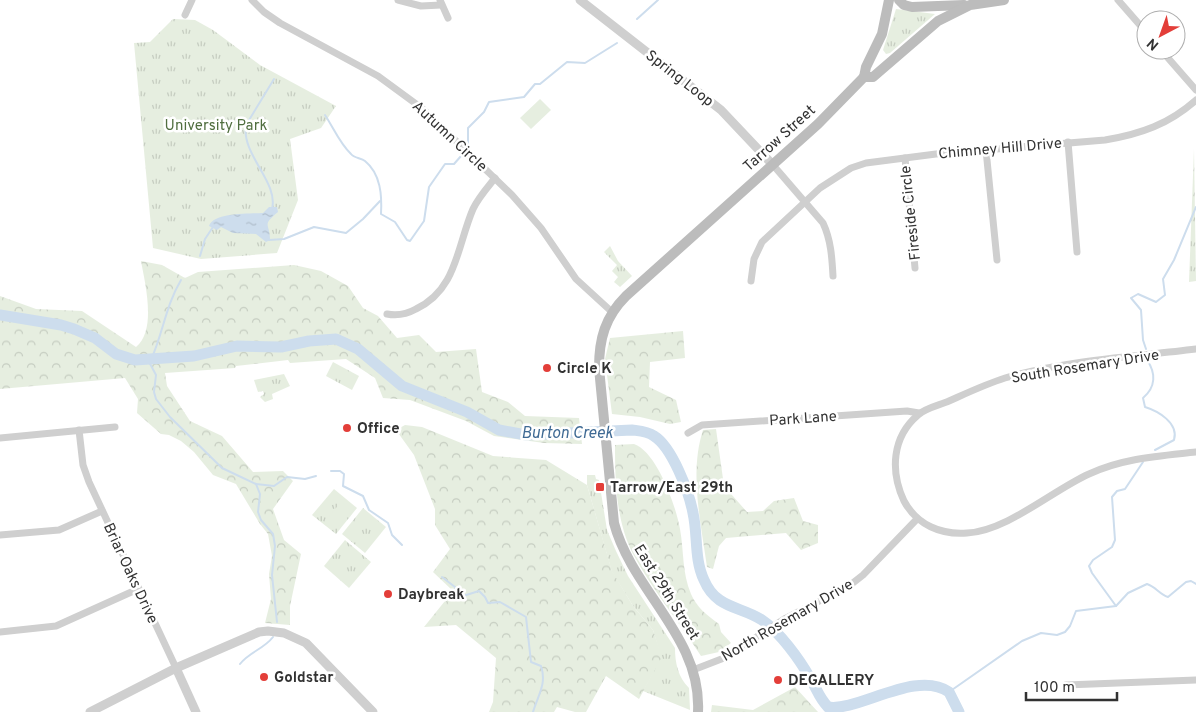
<svg xmlns="http://www.w3.org/2000/svg" width="1196" height="712" viewBox="0 0 1196 712" font-family="Overpass,sans-serif">
	<style>
		.grass { fill: url(#grass-tufts) }
		.forest { fill: url(#forest-crowns) }
		.pitch { fill: #e6eee0 }
		.water { fill: url(#water-ripples) }
		.lines { fill: none; stroke-linecap: round; stroke-linejoin: round }
		.stream { stroke: #cddded; stroke-width: 2 }
		.river { stroke: #cddded; stroke-width: 11 }
		.minor { stroke: #cfcfcf; stroke-width: 7 }
		.tertiary { stroke: #cfcfcf; stroke-width: 9 }
		.secondary { stroke: #bcbcbc; stroke-width: 10 }
		.poi-dot { fill: #e33e39; stroke: #fff; stroke-width: 2 }
		.labels { text-anchor: middle; stroke-width: 5; stroke-linejoin: round; paint-order: stroke }
		.street-label { font-size: 15px; fill: #323232; stroke: #fff }
		.park-label { font-size: 15px; fill: #506e3f; stroke: #fff }
		.poi-label { font-size: 15px; font-weight: bold; fill: #323232; stroke: #fff; text-anchor: start }
		.water-label { font-size: 16px; font-style: italic; fill: #3f6a94; stroke: #fff }
	</style>
	<defs>
		<pattern id="grass-tufts" width="24" height="20" patternUnits="userSpaceOnUse" patternTransform="scale(1.25)"><rect width="24" height="20" fill="#e6eee0"/><path d="M3 7l-1-3M5 7V3M7 7l1-3M15 17l-1-3M17 17v-4M19 17l1-3" fill="none" stroke="#c6cdc1"/></pattern>
		<pattern id="forest-crowns" width="20" height="18" patternUnits="userSpaceOnUse" patternTransform="scale(1.25)"><rect width="20" height="18" fill="#e6eee0"/><path d="M2 6a3 3 0 1 1 6 0M12 15a3 3 0 1 1 6 0" fill="none" stroke="#c6cdc1"/></pattern>
		<pattern id="water-ripples" width="26" height="14" patternUnits="userSpaceOnUse" patternTransform="scale(1.25)"><rect width="26" height="14" fill="#cddded"/><path d="M2 4q2-2 4 0t4 0M15 11q2-2 4 0t4 0" fill="none" stroke="#b0becc"/></pattern>
	</defs>
	<rect width="100%" height="100%" fill="#fff"/>
	<g class="grass">
		<path d="M896 9 935 14 890 53 886 54 883 50Z"/>
		<path d="M173 19 195 20 213 30 260 65 336 106 321 128 290 139 298 200 277 253 201 259 153 248 134 43 150 42Z"/>
		<path d="M1194 149 1196 281 1189 282Z"/>
		<path d="M610 246 618 261 632 276 620 287 614 282 618 277 612 271 617 265 604 252Z"/>
		<path d="M333 362 359 376 352 390 326 376Z"/>
		<path d="M284 374 290 386 272 394 273 399 265 402 260 397 264 394 263 391 258 392 254 380Z"/>
		<path d="M587 475H595L596 479 599 480 607 530 616 551 628 576 675 648C675 663 678 677 689 688L690 710 643 691 661 657 653 630 633 606 612 572 587 485Z"/>
		<path d="M334 489 357 508 336 534 312 515Z"/>
		<path d="M363 508 386 527 365 553 342 534Z"/>
		<path d="M345 540 371 562 349 588 324 566Z"/>
	</g>
	<g class="forest">
		<path d="M141 261 162 265 185 278 198 272 294 265 321 271 348 286 363 308 378 316 397 338 419 335 436 352 476 349 482 392 508 402 525 416 579 418 582 444 544 443 494 436 466 421 410 400 383 398 375 378 346 359 290 363 288 360 236 366 235 368 165 373 167 386 190 421 222 436 253 472 283 471 293 481 273 509 284 540 301 554 290 606V625L265 623 271 599 269 574 272 556 268 534 260 524 236 484 213 475 194 452 181 441 169 435 161 434 137 413 138 399 125 378 0 389V296L36 309 82 311 136 347C157 330 145 283 141 261Z"/>
		<path d="M683 331 685 358 650 362 649 387 676 400 681 422 670 424 640 417 612 414 605 359 610 338Z"/>
		<path d="M405 425 422 427 493 456 546 460 587 485 612 571 633 606 653 630 662 657 639 699 606 676 586 712H575L557 707 554 712H489L493 702 496 658 456 625 424 627 453 591 433 572 450 549 435 525V509L414 455 396 430Z"/>
		<path d="M716 429 724 486 747 512 763 511 774 501 794 498 803 521 818 525V543L801 550 786 533 726 538 719 546 713 569 707 567C701 523 689 473 703 430Z"/>
		<path d="M634 444C657 452 676 506 680 529 684 551 682 573 691 594 697 608 707 615 719 624L721 632 731 643 719 652 701 656C679 622 652 589 633 554 616 521 615 481 615 445Z"/>
		<path d="M795 687 818 712H711L712 705 753 710Z"/>
	</g>
	<g class="pitch">
		<path d="M540 99 551 110 531 129 520 118Z"/>
		<path d="M341 502 352 511 337 528 326 520Z"/>
	</g>
	<path class="water" d="M269 207H277L278 212C261 226 270 223 270 240L266 242 256 234 233 233 221 227 217 230 209 226C214 212 250 214 263 213Z"/>
	<g class="lines">
		<g class="stream">
			<path d="M637 19 658 0"/>
			<path d="M325 115C333 127 340 144 351 154 354 158 361 158 365 161 381 174 382 196 381 214L395 222 407 240 410 241 424 221 429 187 445 164H454L461 156"/>
			<path d="M468 146V128L484 112 489 102 524 97 535 84H540L567 62 585 63 617 43"/>
			<path d="M272 209C279 182 241 155 246 125L274 79"/>
			<path d="M269 240 284 239 314 227 346 233 363 219 380 201"/>
			<path d="M200 256 205 239 213 227"/>
			<path d="M1146 349 1143 340 1141 310 1131 298 1138 294 1156 302 1165 295 1163 279 1174 260 1196 207"/>
			<path d="M148 360 156 375 154 392 156 399 170 417 222 468 256 484 260 494 258 512 261 520 273 534 275 546 272 575 277 622"/>
			<path d="M151 360C163 333 166 305 181 280"/>
			<path d="M1147 360C1156 373 1156 387 1143 398L1145 407C1158 411 1179 423 1174 440L1155 450"/>
			<path d="M331 471H340L344 474 343 486 363 496 369 510 388 523 392 535 402 545"/>
			<path d="M256 484 274 486 287 477 305 479 316 476"/>
			<path d="M442 577 455 587 456 593 463 596 479 591 485 597 488 603 500 602 526 617 531 662 541 666C547 684 538 695 533 712"/>
			<path d="M1116 606 1092 573 1089 566 1093 560 1112 547 1115 540 1112 497 1117 491 1125 489 1143 462"/>
			<path d="M240 664C249 652 264 649 273 637"/>
			<path d="M949 692 1022 641 1041 633 1057 635 1065 632 1070 626 1076 611 1116 606 1128 593 1147 584C1156 587 1159 594 1168 597L1186 582 1191 581 1196 584"/>
		</g>
		<path class="river" d="M0 315 61 325 74 329 95 338 116 354 135 360 194 356 237 346 281 347 309 341 336 339 358 349 402 386 467 412 499 430 526 435 632 430C640 431 647 431 654 436 672 447 689 492 693 513 698 535 694 559 704 580 716 609 741 606 762 620 779 631 800 660 810 678 817 689 819 698 828 707 858 712 916 669 949 692L959 712"/>
		<g class="minor">
			<path d="M252 0 264 12 280 23 378 76 423 109 512 195 541 228 576 279 612 312"/>
			<path d="M398 0 421 6 441 5"/>
			<path d="M440 0 448 18"/>
			<path d="M1118 0 1146 32"/>
			<path d="M185 15 192 0"/>
			<path d="M1161 50 1196 90"/>
			<path d="M1068 142 1077 252"/>
			<path d="M986 150 997 260"/>
			<path d="M905 158 915 268"/>
			<path d="M773 165 823 223C831 240 832 258 833 276"/>
			<path d="M751 281 754 259 762 242 820 188 851 168 866 163 936 154 1105 140C1141 134 1169 124 1196 100"/>
			<path d="M387 314C397 316 407 314 416 309 457 290 457 246 473 209 478 198 487 188 495 178"/>
			<path d="M1196 349C1133 357 1066 360 1005 378 986 384 967 393 949 401 940 405 925 408 918 415 892 437 890 471 904 501 917 525 941 535 967 533 1007 531 1053 490 1089 474 1123 458 1160 456 1196 452"/>
			<path d="M79 430 83 465 89 482 176 668"/>
			<path d="M688 433 702 425 907 411 919 413"/>
			<path d="M0 438 115 427"/>
			<path d="M0 535 59 530 102 511"/>
			<path d="M0 632 56 626 138 589"/>
			<path d="M693 670 724 658 786 618 849 586 863 575 917 519"/>
			<path d="M1066 685 1196 680"/>
		</g>
		<g class="tertiary">
			<path d="M580 0 721 110 773 165"/>
			<path d="M176 668 196 712"/>
			<path d="M90 712 176 668 259 632 268 631 284 633 306 643 373 712"/>
		</g>
		<g class="secondary">
			<path d="M899 0 904 5 912 7 964 5"/>
			<path d="M864 77 866 67 882 34 889 0"/>
			<path d="M698 712C702 637 632 591 614 523L599 368C599 339 605 317 626 296L818 124 864 77H873L938 21 970 5 1004 0"/>
		</g>
	</g>
	<g class="poi-dot">
		<circle cx="547" cy="368" r="5"/>
		<circle cx="347" cy="428" r="5"/>
		<rect x="595" y="482" width="10" height="10" rx="2.5"/>
		<circle cx="388" cy="594" r="5"/>
		<circle cx="264" cy="677" r="5"/>
		<circle cx="778" cy="680" r="5"/>
	</g>
	<g class="labels">
		<g class="street-label">
			<text transform="translate(680 78) rotate(38)" y="5">Spring Loop</text>
			<text transform="translate(450 136) rotate(43)" y="5">Autumn Circle</text>
			<text transform="translate(779 138) rotate(-42)" y="5">Tarrow Street</text>
			<text transform="translate(1000 148) rotate(-5)" y="5">Chimney Hill Drive</text>
			<text transform="translate(910 213) rotate(-96)" y="5">Fireside Circle</text>
			<text transform="translate(1085 366) rotate(-9)" y="5">South Rosemary Drive</text>
			<text transform="translate(803 418) rotate(-4)" y="5">Park Lane</text>
			<text transform="translate(131 573) rotate(65)" y="5">Briar Oaks Drive</text>
			<text transform="translate(667 592) rotate(58)" y="5">East 29th Street</text>
			<text transform="translate(787 620) rotate(-30)" y="5">North Rosemary Drive</text>
		</g>
		<g class="park-label">
			<text x="216" y="130">University Park</text>
		</g>
		<g class="poi-label">
			<text x="557" y="373">Circle K</text>
			<text x="357" y="433">Office</text>
			<text x="610" y="492">Tarrow/East 29th</text>
			<text x="398" y="599">Daybreak</text>
			<text x="274" y="682">Goldstar</text>
			<text x="788" y="685">DEGALLERY</text>
		</g>
		<g class="water-label">
			<text x="567" y="438">Burton Creek</text>
		</g>
	</g>
	<g transform="translate(1161 35) rotate(221)"><circle r="24" fill="#ffffff" stroke="#adadad"/>
	<path d="M0-4L9 19L0 12L-9 19Z" fill="#e33e39"/>
	<text y="-8" font-size="14" font-weight="bold" text-anchor="middle" fill="#323232">N</text>
	</g>
	<path d="M1026 692v8h91v-8" fill="none" stroke="#323232" stroke-width="2.5"/>
	<text x="1034" y="692" font-size="15" fill="#323232" stroke="#ffffff" stroke-width="4" paint-order="stroke">100 m</text>
</svg>
